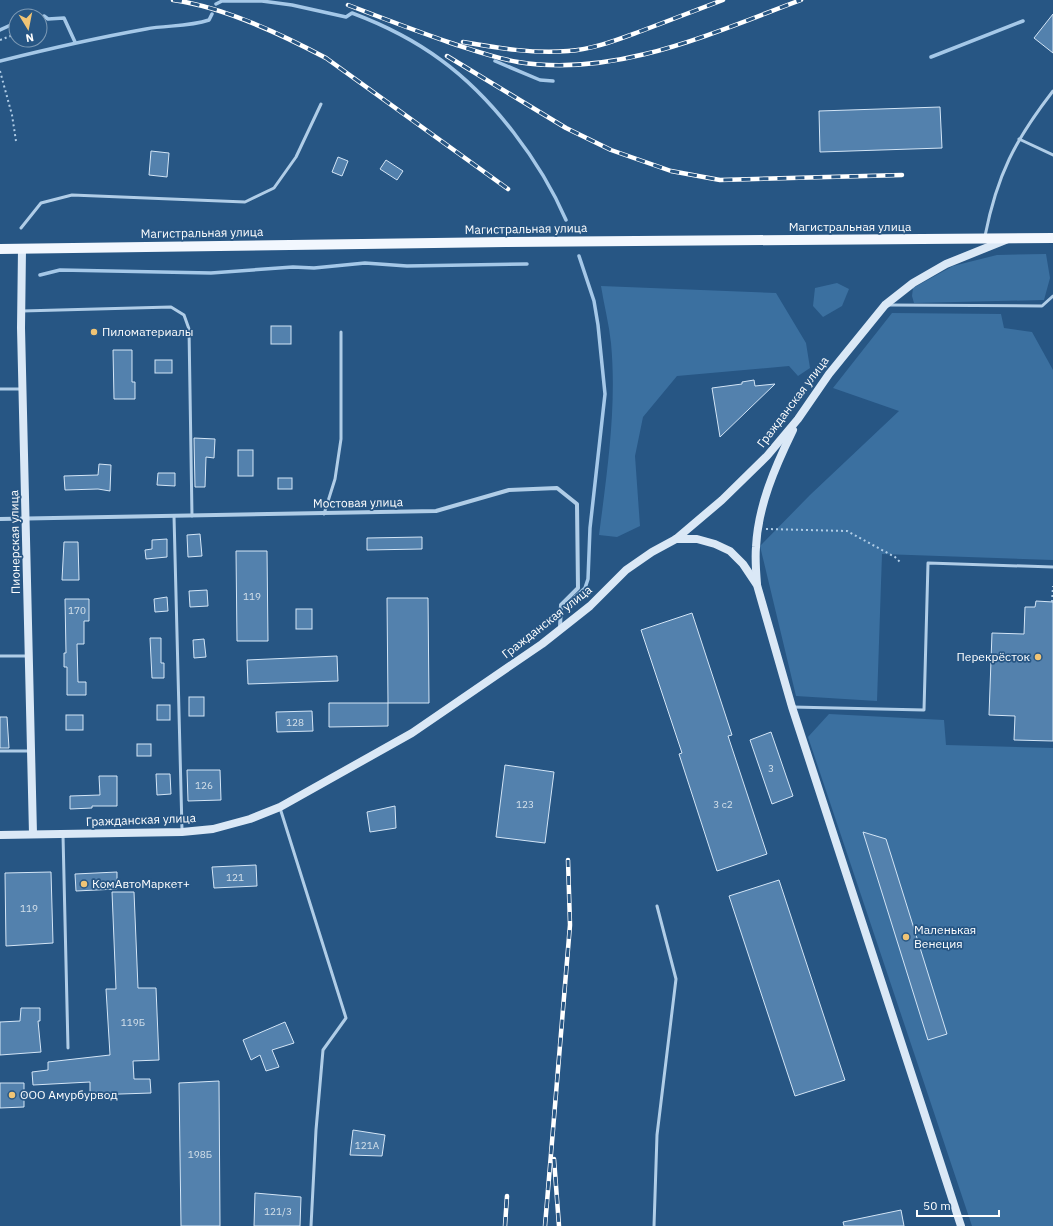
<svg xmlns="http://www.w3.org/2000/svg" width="1053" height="1226" viewBox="0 0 1053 1226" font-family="'IBM Plex Sans',sans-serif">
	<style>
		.green { fill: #3b70a0 }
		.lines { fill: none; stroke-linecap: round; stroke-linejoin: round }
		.stream { stroke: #a5c8e8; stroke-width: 3.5 }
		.building { fill: #5381ad; stroke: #d3e5f6 }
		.path { stroke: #b0cde7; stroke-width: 2; stroke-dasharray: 2 3; stroke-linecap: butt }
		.lane { stroke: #b0cde7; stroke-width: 3 }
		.street { stroke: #b0cde7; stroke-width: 4 }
		.secondary { stroke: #dae8f6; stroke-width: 8 }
		.primary { stroke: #f2f7fe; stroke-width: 10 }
		.rail-casing { stroke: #fff; stroke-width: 4.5 }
		.rail { stroke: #275684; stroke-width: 3; stroke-dasharray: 9; stroke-linecap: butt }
		.poi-dot { fill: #f0c475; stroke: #275684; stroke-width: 1.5 }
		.labels { text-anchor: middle; stroke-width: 3.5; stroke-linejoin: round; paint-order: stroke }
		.number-label { font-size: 10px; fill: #d4e0ea }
		.street-label { font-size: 12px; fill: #fff; stroke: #275684 }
		.poi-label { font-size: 12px; fill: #fff; stroke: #275684; text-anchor: start }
	</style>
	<rect width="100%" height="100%" fill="#275684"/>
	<g class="green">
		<path d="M1046 254 1050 278 1044 300 914 303 912 296 913 288 953 266 997 255Z"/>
		<path d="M837 283 849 289 842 306 823 317 813 306 815 288Z"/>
		<path d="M601 286 776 293 806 343 810 368 798 376 789 366 677 376 643 417 635 456 640 526 617 537 599 535C607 473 617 407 611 343 609 324 604 305 601 286Z"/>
		<path d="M892 313 1001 314 1004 328 1032 332 1053 370V560L882 554 877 701 796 696 760 546 810 495 899 411 833 388Z"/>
		<path d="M829 714 944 720 946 745 1053 748V1226H972L808 737Z"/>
	</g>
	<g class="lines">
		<g class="stream">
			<path d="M216 4 222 1H262L292 5 346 17 352 13C384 25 414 40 441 60 493 98 541 162 566 220"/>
			<path d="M40 18 44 16 48 19 64 18 75 42"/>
			<path d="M0 30 13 24"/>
			<path d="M931 57 1023 21"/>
			<path d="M0 61C48 49 96 38 146 29 167 25 188 27 209 20L212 14"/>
			<path d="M495 61 540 80 553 81"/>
			<path d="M40 275 60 270 211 273 293 267 314 268 365 263 407 266 527 264"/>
			<path d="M571 601 585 588 588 579 590 528 605 394 598 325 594 301 579 256"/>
		</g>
	</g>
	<g class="building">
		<path d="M1053 14V53L1034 38Z"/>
		<path d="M940 107 942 148 820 152 819 111Z"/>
		<path d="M151 151 169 153 167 177 149 175Z"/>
		<path d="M338 157 348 161 342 176 332 172Z"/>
		<path d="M386 160 403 171 397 180 380 169Z"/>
		<rect x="271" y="326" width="20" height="18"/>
		<path d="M113 350H132V382H135V399H114Z"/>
		<rect x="155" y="360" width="17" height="13"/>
		<path d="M754 380 755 386 775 384 720 437 712 388 742 384V382Z"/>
		<path d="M194 438 215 439 214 458 206 457 205 487H195Z"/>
		<rect x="238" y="450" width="15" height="26"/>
		<path d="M99 464 111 465 110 491 98 489 65 490 64 476 98 475Z"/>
		<path d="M158 473H175V486L157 485Z"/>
		<rect x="278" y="478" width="14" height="11"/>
		<path d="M200 534 202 556 188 557 187 535Z"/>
		<path d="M422 537V549L367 550V538Z"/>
		<path d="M167 539V557L146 559 145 550 152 549V540Z"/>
		<path d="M64 542H78L79 580H62Z"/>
		<path d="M236 551H267L268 641H237Z"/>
		<path d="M207 590 208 606 190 607 189 591Z"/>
		<path d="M167 597 168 611 155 612 154 599Z"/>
		<path d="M387 598H428L429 703H388Z"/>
		<path d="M65 599H89V621H84V644H77L78 682H86V695H67V667H64V653H66Z"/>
		<path d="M1036 601 1053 602V741L1014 740 1015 716 989 715 992 633 1024 634 1025 607H1035Z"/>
		<rect x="296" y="609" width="16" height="20"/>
		<path d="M692 613 732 735 728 736 767 854 717 871 679 754 682 753 641 630Z"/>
		<path d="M150 638H161V663H164V678H152Z"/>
		<path d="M204 639 206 657 194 658 193 640Z"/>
		<path d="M337 656 338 681 248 684 247 660Z"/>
		<rect x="189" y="697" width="15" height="19"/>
		<path d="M329 703H388V726L329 727Z"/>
		<rect x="157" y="705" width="13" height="15"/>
		<path d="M312 711 313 731 277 732 276 712Z"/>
		<rect x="66" y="715" width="17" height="15"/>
		<path d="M0 717H7L9 748H0Z"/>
		<path d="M771 732 793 796 772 804 750 740Z"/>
		<rect x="137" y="744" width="14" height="12"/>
		<path d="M505 765 554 772 545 843 496 837Z"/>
		<path d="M187 770H220L221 800 188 801Z"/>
		<path d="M156 774H170L171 794 157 795Z"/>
		<path d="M99 776H117V806H92V808L70 809V796L100 795Z"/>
		<path d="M395 806 396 828 370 832 367 812Z"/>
		<path d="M863 832 886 839 947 1034 928 1040Z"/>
		<path d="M256 865 257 886 214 888 212 867Z"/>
		<path d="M51 872 53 943 6 946 5 873Z"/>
		<path d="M117 872V889L76 891 75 874Z"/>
		<path d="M779 880 845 1080 795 1096 729 896Z"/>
		<path d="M112 892H134L138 988H156L159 1060 133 1061 134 1079H150L151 1093 90 1095V1082L33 1085 32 1072 48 1070V1062L110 1055 106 989H116Z"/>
		<path d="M21 1008H40V1021H38L41 1052 0 1055V1022L20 1021Z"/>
		<path d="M285 1022 294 1043 272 1050 279 1067 266 1071 260 1055 251 1060 243 1040Z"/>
		<path d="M219 1081 220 1226H181L179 1083Z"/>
		<path d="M0 1083H24V1107L0 1108Z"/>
		<path d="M353 1130 385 1135 382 1156 350 1155Z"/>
		<path d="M255 1193 301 1197 300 1226H254Z"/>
		<path d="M901 1210 904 1226H844L843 1222Z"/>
	</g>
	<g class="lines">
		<g class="path">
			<path d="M0 40 16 34"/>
			<path d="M0 71 12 115 16 141"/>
			<path d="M766 529 847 531 895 557 900 562"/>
			<path d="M1052 602 1053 586"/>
		</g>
		<g class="lane">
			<path d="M1019 139 1053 155"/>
			<path d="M21 228 41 203 72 195 245 202 274 188 296 157 321 104"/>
			<path d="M985 236C997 175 1015 140 1053 91"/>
			<path d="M887 305 1042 306 1053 296"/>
			<path d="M22 311 171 307 184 315 189 329 192 516"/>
			<path d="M0 389H21"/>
			<path d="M324 514 335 479 341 439V332"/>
			<path d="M174 516 182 830"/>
			<path d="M0 656H27"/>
			<path d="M792 707 924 710 928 563 1053 567"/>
			<path d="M0 751H30"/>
			<path d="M280 808 346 1018 323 1050 316 1130 311 1226"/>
			<path d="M63 835 68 1048"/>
			<path d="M654 1226 657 1135 676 979 657 906"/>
		</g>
		<path class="street" d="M0 519 436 511 509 490 557 488 577 504 578 588 561 605 560 627"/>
		<g class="secondary">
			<path d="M22 249 21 328 33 834"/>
			<path d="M676 539H697L715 544 730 551 743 564 757 585 792 707 961 1226"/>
			<path d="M757 584C756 572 755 559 756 547 758 506 775 467 793 430"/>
			<path d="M0 835 182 832 213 829 250 819 280 807 412 733 542 644 590 606 626 570 652 552 676 539 722 500 767 456 798 419 829 374 885 305 913 283 946 264 1008 239"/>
		</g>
		<path class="primary" d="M0 249 506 242 1053 238"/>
		<defs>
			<g id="rail">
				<path d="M173 0C224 7 281 34 326 58L508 189"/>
				<path d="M348 5C382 18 416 31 451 43 473 50 495 58 518 62 616 78 712 33 801 0"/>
				<path d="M463 42C498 48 533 54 568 51 595 49 619 39 644 30 670 20 697 10 723 0"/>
				<path d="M447 56 566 128 611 150 671 171 720 180 902 175"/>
				<path d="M554 1159 559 1226"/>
				<path d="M505 1226 507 1196"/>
				<path d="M545 1226 570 925 568 860"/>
			</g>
		</defs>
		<use href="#rail" class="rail-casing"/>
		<use href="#rail" class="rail"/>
	</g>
	<g class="poi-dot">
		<circle cx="94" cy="332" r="4"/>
		<circle cx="1038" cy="657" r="4"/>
		<circle cx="84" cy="884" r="4"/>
		<circle cx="906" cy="937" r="4"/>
		<circle cx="12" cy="1095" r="4"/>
	</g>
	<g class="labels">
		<g class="number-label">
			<text x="252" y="600">119</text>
			<text x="77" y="614">170</text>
			<text x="295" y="726">128</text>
			<text x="771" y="772">3</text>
			<text x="204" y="789">126</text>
			<text x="525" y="808">123</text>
			<text x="723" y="808">3 с2</text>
			<text x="235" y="881">121</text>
			<text x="29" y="912">119</text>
			<text x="133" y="1026">119Б</text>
			<text x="367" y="1149">121А</text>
			<text x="200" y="1158">198Б</text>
			<text x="278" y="1215">121/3</text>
		</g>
		<g class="street-label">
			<text x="850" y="231">Магистральная улица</text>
			<text transform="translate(526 229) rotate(-1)" y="4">Магистральная улица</text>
			<text transform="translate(202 233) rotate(-1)" y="4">Магистральная улица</text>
			<text transform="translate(793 402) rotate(-53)" y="4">Гражданская улица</text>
			<text transform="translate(358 503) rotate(-1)" y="4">Мостовая улица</text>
			<text transform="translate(15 542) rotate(-91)" y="4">Пионерская улица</text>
			<text transform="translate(547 622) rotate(-38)" y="4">Гражданская улица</text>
			<text transform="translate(141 820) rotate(-2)" y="4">Гражданская улица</text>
		</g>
		<g class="poi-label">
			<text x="102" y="336">Пиломатериалы</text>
			<text x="1030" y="661" text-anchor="end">Перекрёсток</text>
			<text x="92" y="888">КомАвтоМаркет+</text>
			<text x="914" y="934">Маленькая<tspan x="914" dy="14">Венеция</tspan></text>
			<text x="20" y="1099">ООО Амурбурвод</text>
		</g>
	</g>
	<g transform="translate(28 28) rotate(170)"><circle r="19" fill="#275684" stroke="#7d9ab5"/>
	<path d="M0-3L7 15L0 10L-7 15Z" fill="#f0c475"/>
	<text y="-6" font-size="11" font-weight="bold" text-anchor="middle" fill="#ffffff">N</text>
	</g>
	<path d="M917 1210v6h82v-6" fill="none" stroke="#ffffff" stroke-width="2"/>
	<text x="923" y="1210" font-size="12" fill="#ffffff" stroke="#275684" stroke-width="3" paint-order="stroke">50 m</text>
</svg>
